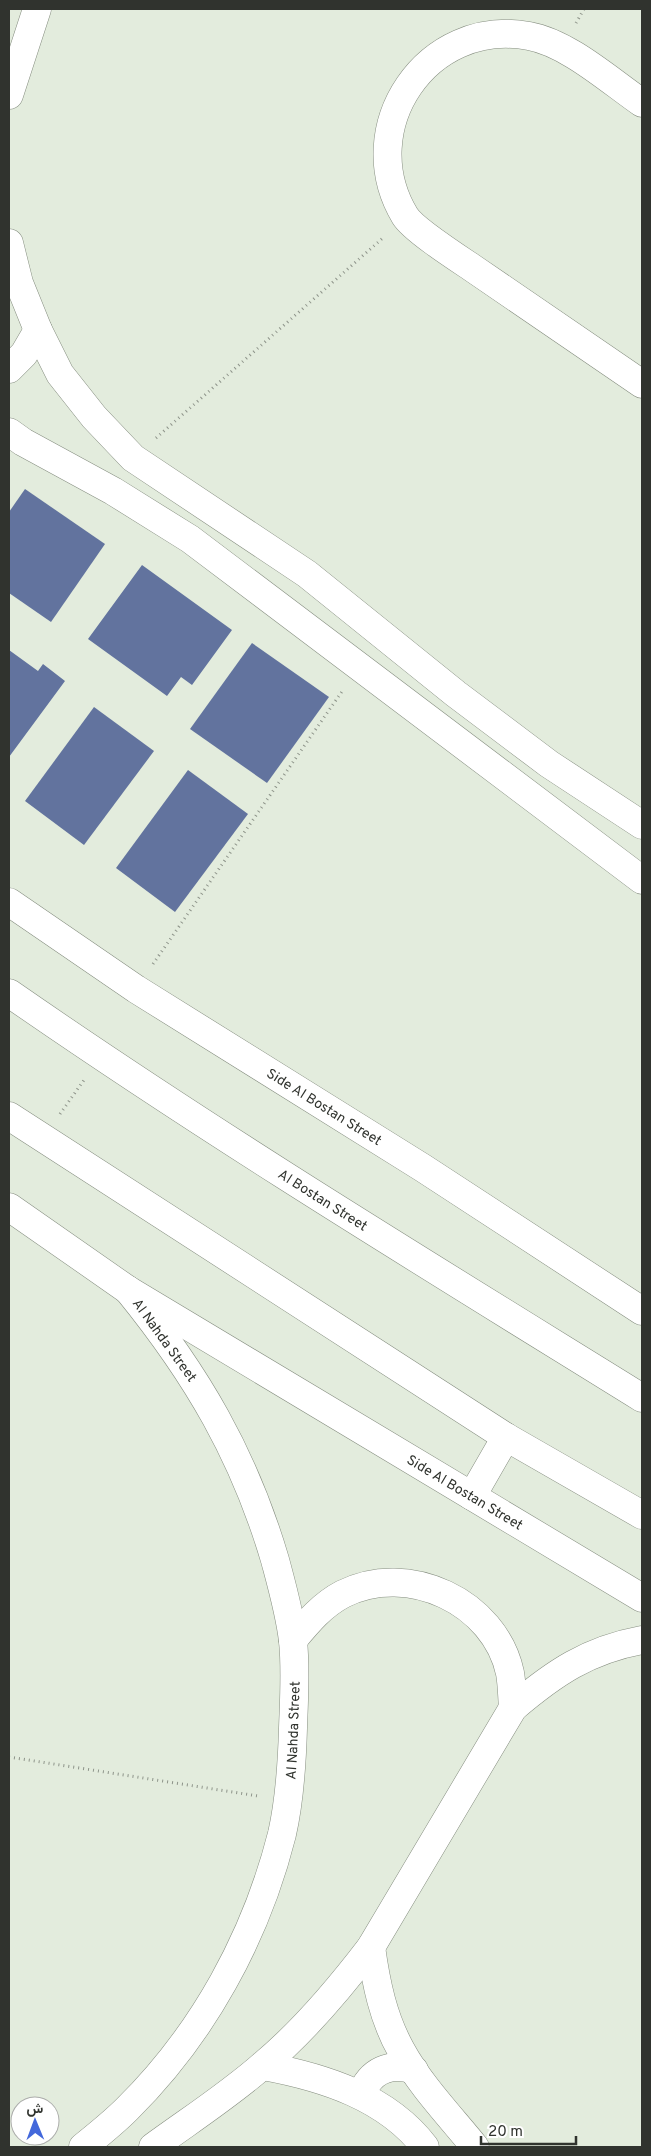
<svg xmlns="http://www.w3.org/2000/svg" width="651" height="2156" viewBox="0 0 651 2156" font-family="Overpass,Vazirmatn,sans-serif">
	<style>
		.building { fill: #62739e }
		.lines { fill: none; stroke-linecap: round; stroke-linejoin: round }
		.minor-casing { stroke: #868e80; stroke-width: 29 }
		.path { stroke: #8e948a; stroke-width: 3; stroke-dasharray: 1 4; stroke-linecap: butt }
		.minor { stroke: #fff; stroke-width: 28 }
		.labels { text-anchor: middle; stroke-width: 5; stroke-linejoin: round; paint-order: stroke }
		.street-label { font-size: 14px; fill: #30332e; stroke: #fff }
	</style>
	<rect width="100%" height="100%" fill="#e3ecdd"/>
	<g class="building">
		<path d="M25 489 105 544 51 622 9 593V512Z"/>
		<path d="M142 565 232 630 192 685 181 677 167 696 88 639Z"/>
		<path d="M252 643 329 697 267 783 190 729Z"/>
		<path d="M9 650 38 671 43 664 65 681 9 757Z"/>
		<path d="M94 707 154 751 84 845 25 801Z"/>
		<path d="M188 770 248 814 175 912 116 868Z"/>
	</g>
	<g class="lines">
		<defs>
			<g id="minor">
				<path d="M9 95 37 9"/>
				<path d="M642 103C610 81 568 43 529 36 427 17 352 128 405 216 413 229 456 257 471 267 528 306 585 345 642 384"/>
				<path d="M9 243 19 283 38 330 60 374 94 417 133 458 307 574 456 694 549 764 642 825"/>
				<path d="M9 369 24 354 38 330"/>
				<path d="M9 432 23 442 113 491 190 539 642 880"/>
				<path id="s1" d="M9 902 136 989 423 1168 642 1311"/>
				<path id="s2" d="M9 993C215 1136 429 1266 642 1398"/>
				<path d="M9 1116 506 1437 642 1515"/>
				<path id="s3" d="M9 1207 128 1290 642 1598"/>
				<path d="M472 1496 506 1437"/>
				<path d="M293 1640C308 1622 322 1605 343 1594 408 1561 495 1602 510 1673 512 1684 512 1696 513 1708"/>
				<path d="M371 1947C376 1983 383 2018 401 2050 420 2085 450 2116 475 2147"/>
				<path d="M263 2066C323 2077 387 2097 425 2147"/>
				<path d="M361 2095C370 2071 390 2062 414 2070"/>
				<path id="s4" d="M83 2147C98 2135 113 2123 127 2109 203 2034 256 1937 282 1834 290 1799 292 1763 293 1728 294 1699 296 1669 293 1641 290 1614 282 1586 275 1560 244 1455 197 1375 128 1290"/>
				<path d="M153 2147C190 2120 229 2095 263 2065 304 2031 339 1989 371 1947L513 1708C554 1673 588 1650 642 1640"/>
			</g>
		</defs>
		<use href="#minor" class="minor-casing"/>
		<g class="path">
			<path d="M576 23 584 9"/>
			<path d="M156 438 384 237"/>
			<path d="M153 964 343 690"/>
			<path d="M60 1114 84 1080"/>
			<path d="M9 1757 258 1796"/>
		</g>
		<use href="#minor" class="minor"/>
	</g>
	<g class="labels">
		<g class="street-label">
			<text dy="5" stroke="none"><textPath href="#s1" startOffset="376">Side Al Bostan Street</textPath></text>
			<text dy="5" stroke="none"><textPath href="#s2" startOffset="376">Al Bostan Street</textPath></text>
			<text transform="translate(165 1340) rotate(54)" y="5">Al Nahda Street</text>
			<text dy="5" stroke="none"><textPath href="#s3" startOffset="538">Side Al Bostan Street</textPath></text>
			<text dy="5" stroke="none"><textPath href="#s4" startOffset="482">Al Nahda Street</textPath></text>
		</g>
	</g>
	<rect width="651" height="2156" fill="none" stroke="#30332e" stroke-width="20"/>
	<g transform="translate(35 2121) rotate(359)"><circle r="24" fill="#ffffff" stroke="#acadab"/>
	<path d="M0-4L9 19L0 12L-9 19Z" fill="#4368db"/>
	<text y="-8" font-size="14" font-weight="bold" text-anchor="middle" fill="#30332e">ش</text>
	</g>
	<path d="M481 2136v8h95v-8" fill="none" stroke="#30332e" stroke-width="2.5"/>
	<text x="488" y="2136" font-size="15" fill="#30332e" stroke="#ffffff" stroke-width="4" paint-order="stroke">20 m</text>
</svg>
